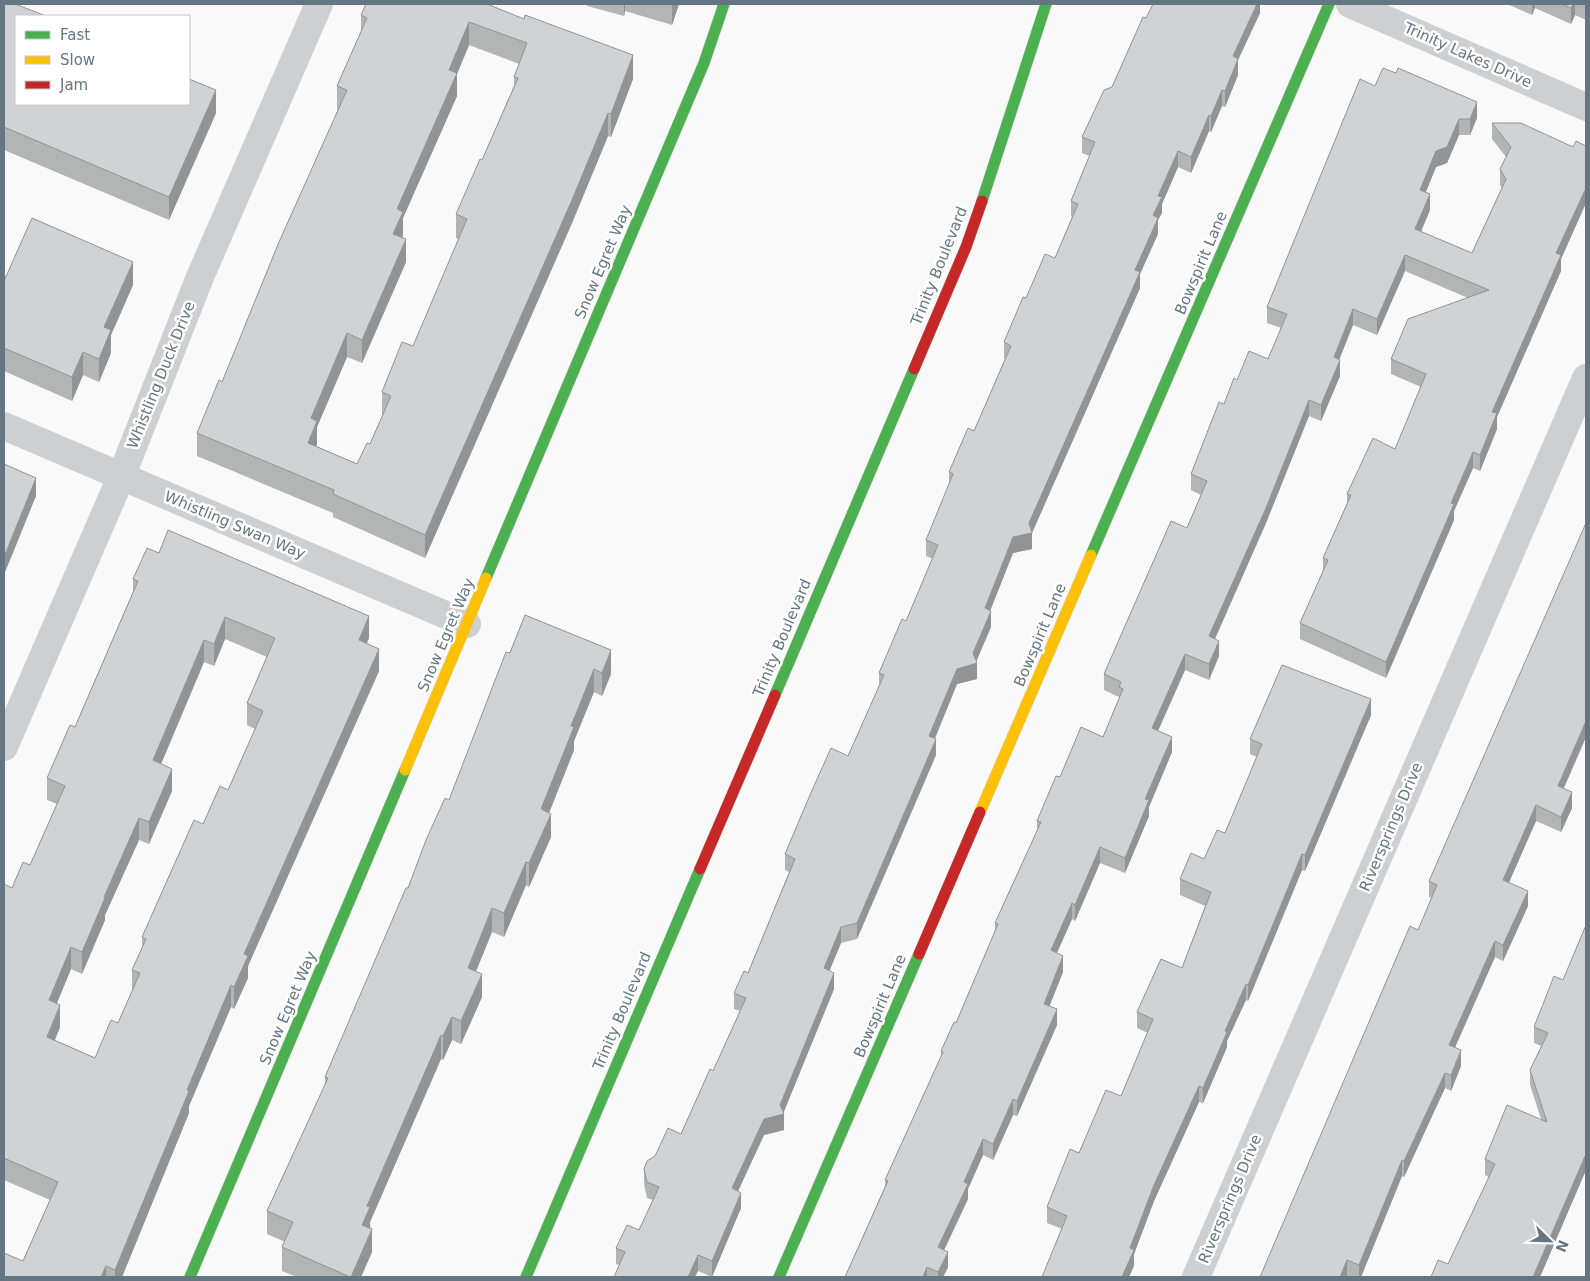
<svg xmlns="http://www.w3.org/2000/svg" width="1590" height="1281" viewBox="0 0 1590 1281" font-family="'DejaVu Sans',sans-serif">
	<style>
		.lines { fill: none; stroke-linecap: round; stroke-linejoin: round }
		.fast-casing { stroke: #d5d6d7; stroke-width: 12 }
		.slow-casing { stroke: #d5d6d7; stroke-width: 12 }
		.jam-casing { stroke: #d5d6d7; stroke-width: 12 }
		.street { stroke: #cecfd0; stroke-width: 28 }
		.fast { stroke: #4caf50; stroke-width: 11 }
		.slow { stroke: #ffc107; stroke-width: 11 }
		.jam { stroke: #c62828; stroke-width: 11 }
		.wall { fill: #b3b5b5; fill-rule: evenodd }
		.shaded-wall { fill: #929394 }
		.building { fill: #d0d2d3; stroke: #929394; fill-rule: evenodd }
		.labels { text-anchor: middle; stroke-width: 5; stroke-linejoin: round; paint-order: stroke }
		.street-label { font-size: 15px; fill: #657683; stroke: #fff }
	</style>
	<rect width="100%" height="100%" fill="#f9f9f9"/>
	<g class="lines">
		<defs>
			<g id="fast">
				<path d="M982 201 1046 4"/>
				<path d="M1091 555 1329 4"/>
				<path d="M486 578 704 63 724 4"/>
				<path d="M775 695 914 369"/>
				<path d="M190 1277 405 770"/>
				<path d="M526 1277 700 869"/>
				<path d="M779 1277 919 954"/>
			</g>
			<g id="slow">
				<path d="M405 770 486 578"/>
				<path d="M980 812 1091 555"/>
			</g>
			<g id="jam">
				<path d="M914 369 966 247 982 201"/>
				<path d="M700 869 775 695"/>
				<path d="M919 954 980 812"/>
			</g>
		</defs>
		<use href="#fast" class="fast-casing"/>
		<use href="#slow" class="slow-casing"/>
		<use href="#jam" class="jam-casing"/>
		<g class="street">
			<path d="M1350 4 1586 107"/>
			<path d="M4 426 467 624"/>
			<path d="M4 747 121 477 200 277 319 4"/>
			<path d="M1196 1277 1586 378"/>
		</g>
		<use href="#fast" class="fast"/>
		<use href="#slow" class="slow"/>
		<use href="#jam" class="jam"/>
	</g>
	<g class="wall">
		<path d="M4 4 216 113 169 220 4 150Z"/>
		<path d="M487 4 633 79 611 137 608 136 572 223 425 558 333 517V513L197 456V433L222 382 338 110 337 109V86L361 31V15ZM469 45 519 64 514 77V86L482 160 456 214V238L459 239 413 346 382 392V415H383L370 444 357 464 316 446 317 444V427L347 357 362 363 406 262 402 238 403 235V218L457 96V74Z"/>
		<path d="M587 4H679L672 25 625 11 624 16 587 6Z"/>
		<path d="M1260 4V13L1238 60V75L1225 107 1222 106 1211 132 1209 131 1191 173 1178 167 1162 204V213L1158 220V234L1140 274V288L1032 533V549L1013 553 990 610 991 627 976 662 977 679 957 684 935 739 936 755 857 939 841 943 829 971 834 989 783 1113 784 1130 764 1135 738 1191 741 1208 712 1277 698 1271 619 1265 616 1264V1248L639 1230 653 1200 647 1198 644 1184V1169L655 1156 681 1134 713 1071 740 1011 734 1009V993L748 973 789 872 785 870V854L848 756 879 687V673L906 621 933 559 926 556V540L949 485V472L974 431 1005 359 1004 358V342L1026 298 1055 258 1072 217 1071 216V201L1090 156 1082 153V137L1112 87 1146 18Z"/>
		<path d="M1507 4H1586V20L1575 15 1571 24 1535 8 1532 15Z"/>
		<path d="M1375 86 1477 118 1470 135H1459L1447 163 1436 167 1426 192 1430 210 1421 232 1472 253 1502 188 1500 185V169L1506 157 1492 139V123L1573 147 1586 146V203L1561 259V271L1497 417V429L1480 471 1473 468 1454 511V520L1386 678 1300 639V623L1323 571V558L1347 504V494L1395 449 1421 387 1391 374V359L1468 298 1405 271 1377 335 1353 325 1339 359 1340 376 1321 421 1309 416 1266 523 1215 639 1219 656 1209 680 1185 670 1158 731 1172 752 1149 807V816L1125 873 1100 863 1075 921 1072 919 1057 953 1063 972 1049 1006 1057 1025 1017 1116 1013 1115 993 1160 983 1155 968 1189V1199L944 1250 948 1267 943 1277H845L885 1186V1180L941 1057V1051L956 1023 995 932V923L1037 831V821L1060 777 1103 737 1119 698V697L1104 690V674L1187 528 1201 495 1191 490V474L1224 404 1237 380 1268 359 1281 328 1267 323V307Z"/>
		<path d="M4 281 133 285 111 335V353L99 382 83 375 72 401 4 371Z"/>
		<path d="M133 579 369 638 367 643 379 671 248 966V978L234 1009 231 1007 189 1106V1113L122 1277H4L23 1261 50 1200 4 1180V884L12 888 30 865 57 804 47 800V778L75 727 133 592ZM225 639 267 657 247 703V725L255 729 228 790 203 824 142 937V948L132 970V991L118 1023 95 1058 55 1040 60 1027 57 1003 71 969 82 974 105 920V915L139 840 149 844 172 791 161 764 204 662 214 666Z"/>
		<path d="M525 615 611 674 602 696 594 692 574 741V750L549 813 551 837 529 887 526 885 504 937 492 932 476 971 482 997 461 1044 452 1040 443 1060 441 1059 370 1222 372 1252 361 1277H297L282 1271V1247L285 1242 267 1234V1211L325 1085V1077L408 888 449 800Z"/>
		<path d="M1371 715 1305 871 1302 870 1248 1001 1246 1000 1227 1041V1047L1203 1103 1199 1102 1154 1201 1134 1254V1266L1062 1229 1047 1223V1207L1079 1153 1121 1096 1148 1033 1137 1028V1012L1182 968 1205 906 1180 895V879L1204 859 1225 833 1257 757 1250 754V739Z"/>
		<path d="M1586 737 1564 788 1572 808 1561 832 1536 821 1509 882 1528 906 1503 961 1495 957 1455 1047 1461 1066 1451 1091 1445 1088 1404 1177 1402 1176 1361 1277H1350L1347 1276 1260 1277 1418 930 1432 898 1429 897V881Z"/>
		<path d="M1586 925V1170L1540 1277 1448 1264 1489 1177 1485 1175V1159L1541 1119 1530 1085V1070L1541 1046 1534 1043V1027L1563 980Z"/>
	</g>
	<g class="shaded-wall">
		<path d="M624 4H625V11L624 16Z"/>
		<path d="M672 4H679L672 25Z"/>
		<path d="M1257 4H1260V13L1238 60V75L1225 107V91L1233 56Z"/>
		<path d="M1532 4H1535V8L1532 15Z"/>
		<path d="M1573 4H1575V15L1571 24V8Z"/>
		<path d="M469 22V45L457 74V96L403 218V235L393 257V234L397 209 449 70Z"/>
		<path d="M633 55V79L611 137V114Z"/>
		<path d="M216 90V113L169 220V197Z"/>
		<path d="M1222 90V106L1211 132V116Z"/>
		<path d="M1477 102V118L1470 135V119Z"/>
		<path d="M608 113V136L572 223 425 558V535Z"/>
		<path d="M1209 115V131L1191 173V157Z"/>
		<path d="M1459 119V135L1447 163 1436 167 1420 206V190L1436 151Z"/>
		<path d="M1178 151V167L1162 204V213L1158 220V234L1140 274V288L1032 533V549L1013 553 985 624V608L1013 537 1135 270 1153 215 1158 196Z"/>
		<path d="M1586 188V203L1561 259V271L1497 417V429L1480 471V455L1492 412 1556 253Z"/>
		<path d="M1430 194V210L1415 245V229Z"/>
		<path d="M406 239V262L362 363V340Z"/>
		<path d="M1405 255V271L1377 335V319Z"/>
		<path d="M133 262V285L111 335V353L99 382V359L104 327Z"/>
		<path d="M1353 309V325L1334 373V357Z"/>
		<path d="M347 333V357L317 427V444L308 466V443L311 418Z"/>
		<path d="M83 352V375L72 401V377Z"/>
		<path d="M1340 360V376L1321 421V405Z"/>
		<path d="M1309 400V416L1266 523 1209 652V636Z"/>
		<path d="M1473 452V468L1454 511V520L1386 678V662Z"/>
		<path d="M36 478V496L4 575V557Z"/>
		<path d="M991 611V627L975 664 977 663V679L957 684 929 752V736L957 669 973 653Z"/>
		<path d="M369 616V638L359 662V640Z"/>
		<path d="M225 617V639L214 666V644Z"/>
		<path d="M204 640V662L153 783V760Z"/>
		<path d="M1219 641V656L1209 680V664Z"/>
		<path d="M379 649V671L248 966V978L234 1009V987L244 954Z"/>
		<path d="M611 650V674L602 696V673Z"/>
		<path d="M1185 654V670L1152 744V728Z"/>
		<path d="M594 669V692L574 741V750L541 833V809L571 726Z"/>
		<path d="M1371 699V715L1305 871V855Z"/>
		<path d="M1586 721V737L1558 801V786Z"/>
		<path d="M1172 737V752L1149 807V816L1125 873V858L1145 799Z"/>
		<path d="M936 739V755L857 939V923Z"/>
		<path d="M172 769V791L149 844V822Z"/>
		<path d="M1572 792V808L1561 832V817Z"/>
		<path d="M1536 805V821L1503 896V880Z"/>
		<path d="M551 814V837L529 887V863Z"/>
		<path d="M139 818V840L105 915V920L82 974V952L104 897Z"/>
		<path d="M1100 847V863L1075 921V905Z"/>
		<path d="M1302 854V870L1248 1001V985Z"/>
		<path d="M526 862V885L504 937V913Z"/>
		<path d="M1528 891V906L1503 961V945Z"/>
		<path d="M1072 903V919L1051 966V950Z"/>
		<path d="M492 908V932L468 991V968Z"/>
		<path d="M841 927V943L824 984V968Z"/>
		<path d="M1495 941V957L1449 1061V1045Z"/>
		<path d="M71 947V969L49 1022V1000Z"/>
		<path d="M1063 956V972L1044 1020V1004Z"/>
		<path d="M834 973V989L783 1114H784V1130L764 1135 732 1204V1188L764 1119 780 1105Z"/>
		<path d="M482 974V997L461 1044V1021Z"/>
		<path d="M1246 984V1000L1227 1041V1047L1203 1103V1088L1225 1031Z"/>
		<path d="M231 985V1007L189 1106V1113L122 1277H115V1270L187 1090Z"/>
		<path d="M60 1005V1027L47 1059V1037Z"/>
		<path d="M1057 1009V1025L1017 1116V1101Z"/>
		<path d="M452 1017V1040L443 1060V1036Z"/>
		<path d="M441 1035V1059L370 1222V1231L362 1225 367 1206Z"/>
		<path d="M1461 1050V1066L1451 1091V1075Z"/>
		<path d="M1445 1073V1088L1404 1177V1161Z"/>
		<path d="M1199 1086V1102L1154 1201 1134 1254V1266L1129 1277H1122L1130 1248 1154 1185Z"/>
		<path d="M1013 1099V1115L993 1160V1144Z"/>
		<path d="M983 1139V1155L968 1189V1199L938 1263V1247L964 1182Z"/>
		<path d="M1586 1154V1170L1540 1277H1533Z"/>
		<path d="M1402 1160V1176L1361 1277H1359V1265Z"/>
		<path d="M741 1193V1208L712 1277V1261Z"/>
		<path d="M372 1229V1252L361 1277H351Z"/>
		<path d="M948 1252V1267L943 1277H938V1272Z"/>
		<path d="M698 1255V1271L695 1277H688Z"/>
		<path d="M1347 1260V1276L1346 1277H1340Z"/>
		<path d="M106 1266V1277H101Z"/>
		<path d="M927 1267V1277H923Z"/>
	</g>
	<g class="building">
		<path d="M4 4H15L46 16H16V104H189V79L216 90 169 197 4 127Z"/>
		<path d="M366 4H487L524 19 525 15 633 55 611 114 608 113 572 200 425 535 333 494 334 490 197 433 219 380 222 382 279 242 347 90 337 86 367 18 361 15ZM469 22 527 43 514 77 518 78 482 160 480 159 456 214 467 219 413 346 402 342 382 392 391 396 370 444 367 443 357 464 308 443 317 421 311 418 347 333 362 340 406 239 393 234 403 212 397 209 457 73 449 70Z"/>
		<path d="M1153 4H1257L1233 56 1238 59 1225 91 1222 90 1211 116 1209 115 1191 157 1178 151 1158 196 1162 197 1153 215 1158 218 1135 270 1140 272 1029 523 1032 533 1013 537 985 608 991 611 973 653 977 663 957 669 929 736 936 739 857 923 841 927 824 968 834 973 780 1105 784 1114 764 1119 732 1188 741 1193 712 1261 698 1255 688 1277H614L625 1252 616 1248 627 1225 639 1230 659 1187 647 1182 644 1169 647 1161 655 1156 668 1128 681 1134 710 1069 713 1071 746 998 734 993 744 971 748 973 795 859 785 854 810 795 831 748 848 756 884 675 879 673 902 619 906 621 938 545 926 540 953 474 949 472 968 428 974 431 1011 346 1004 342 1023 297 1026 298 1045 254 1055 258 1078 204 1071 201 1095 142 1082 137 1104 90 1112 87 1143 17 1146 18Z"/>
		<path d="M1562 4H1573L1571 8Z"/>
		<path d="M1383 68 1396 73 1398 68 1477 102 1470 119H1459L1447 147 1436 151 1420 190 1430 194 1415 229 1472 253 1506 179 1500 169 1511 147 1492 123H1521L1573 147 1576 141 1586 146V188L1556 253 1561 255 1492 412 1497 413 1480 455 1473 452 1451 503 1454 504 1386 662 1300 623 1328 560 1323 558 1351 495 1347 494 1373 438 1395 449 1426 374 1391 359 1408 319 1489 290 1405 255 1377 319 1353 309 1334 357 1340 360 1321 405 1309 400 1266 508 1209 636 1219 641 1209 664 1185 654 1152 728 1172 737 1145 799 1149 800 1125 858 1100 847 1075 905 1072 903 1051 950 1063 956 1044 1004 1057 1009 1017 1101 1013 1099 993 1144 983 1139 964 1182 968 1184 938 1247 948 1252 938 1272 927 1267 923 1277H845L888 1181 885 1180 943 1052 941 1051 954 1022 956 1023 998 924 995 923 1041 822 1037 821 1056 776 1060 777 1081 727 1103 737 1123 689 1119 687 1121 682 1104 674 1171 521 1187 528 1207 481 1191 474 1219 402 1224 404 1234 378 1237 380 1249 351 1268 359 1287 314 1267 307 1360 79 1375 86Z"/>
		<path d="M32 218 133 262 104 327 111 330 99 359 83 352 72 377 4 348V281Z"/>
		<path d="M4 464 36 478 4 557Z"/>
		<path d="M1586 523V721L1558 786 1572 792 1561 817 1536 805 1503 880 1528 891 1503 945 1495 941 1449 1045 1461 1050 1451 1075 1445 1073 1404 1161 1402 1160 1359 1265 1347 1260 1340 1277H1260L1410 926 1418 930 1437 885 1429 881Z"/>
		<path d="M168 530 369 616 359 640 379 649 244 954 248 956 234 987 231 985 187 1090 189 1091 115 1270 106 1266 101 1277H4V1253L23 1261 58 1182 4 1158V884L12 888 23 862 30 865 65 786 47 778 70 725 75 727 138 581 133 579 147 548 159 553ZM225 617 275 638 247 703 263 711 228 790 220 786 203 824 194 820 142 937 146 939 132 970 140 973 118 1023 111 1020 95 1058 47 1037 60 1005 49 1000 71 947 82 952 105 898 104 897 139 818 149 822 172 769 153 760 204 640 214 644Z"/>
		<path d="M525 615 611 650 602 673 594 669 571 726 574 727 541 809 551 814 529 863 526 862 504 913 492 908 468 968 482 974 461 1021 452 1017 443 1036 441 1035 367 1206 370 1207 362 1225 372 1229 351 1277H350L282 1247 293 1222 267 1211 328 1078 325 1077 406 888H408L426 840 445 798 449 800 506 652 510 653Z"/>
		<path d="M1282 665 1371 699 1305 855 1302 854 1248 985 1246 984 1225 1031 1227 1032 1203 1088 1199 1086 1154 1185 1130 1248 1134 1250 1122 1277H1042L1067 1216 1047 1207 1070 1149 1079 1153 1106 1090 1121 1096 1153 1019 1137 1012 1161 959 1182 968 1211 892 1180 879 1191 853 1204 859 1217 830 1225 833 1262 744 1250 739Z"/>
		<path d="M1586 925V1154L1533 1277H1431L1438 1260 1448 1264 1495 1164 1485 1159 1507 1105 1547 1122 1530 1070 1548 1033 1534 1027 1554 976 1563 980Z"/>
	</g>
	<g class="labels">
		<g class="street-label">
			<text transform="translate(1468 55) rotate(24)" y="5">Trinity Lakes Drive</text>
			<text transform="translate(603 262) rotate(-67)" y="5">Snow Egret Way</text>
			<text transform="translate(1201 263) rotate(-67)" y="5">Bowspirit Lane</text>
			<text transform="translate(939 266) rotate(-68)" y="5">Trinity Boulevard</text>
			<text transform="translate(161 375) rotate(-68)" y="5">Whistling Duck Drive</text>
			<text transform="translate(235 525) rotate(23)" y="5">Whistling Swan Way</text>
			<text transform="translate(446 635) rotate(-67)" y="5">Snow Egret Way</text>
			<text transform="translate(1040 635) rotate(-67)" y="5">Bowspirit Lane</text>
			<text transform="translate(782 638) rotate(-67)" y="5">Trinity Boulevard</text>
			<text transform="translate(1391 827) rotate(-67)" y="5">Riversprings Drive</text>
			<text transform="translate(880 1006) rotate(-67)" y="5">Bowspirit Lane</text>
			<text transform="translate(288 1008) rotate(-67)" y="5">Snow Egret Way</text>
			<text transform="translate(622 1011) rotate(-67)" y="5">Trinity Boulevard</text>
			<text transform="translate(1230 1199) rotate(-67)" y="5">Riversprings Drive</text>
		</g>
	</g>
	<rect width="1590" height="1281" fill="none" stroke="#657683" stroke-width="10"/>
	<rect x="15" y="15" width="175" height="90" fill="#ffffff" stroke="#c1c8cd"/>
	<rect x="25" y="31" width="25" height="8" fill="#4caf50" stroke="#c1c8cd"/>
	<text x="60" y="40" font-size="15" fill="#657683">Fast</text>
	<rect x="25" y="56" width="25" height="8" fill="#ffc107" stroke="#c1c8cd"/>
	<text x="60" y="65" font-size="15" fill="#657683">Slow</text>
	<rect x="25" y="81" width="25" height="8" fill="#c62828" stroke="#c1c8cd"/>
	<text x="60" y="90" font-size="15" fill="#657683">Jam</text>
	<g transform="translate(1550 1241) rotate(113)" stroke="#ffffff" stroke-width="4" paint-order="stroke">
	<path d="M0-4L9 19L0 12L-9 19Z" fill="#657683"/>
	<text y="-8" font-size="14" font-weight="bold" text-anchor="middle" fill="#657683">N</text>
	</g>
</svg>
